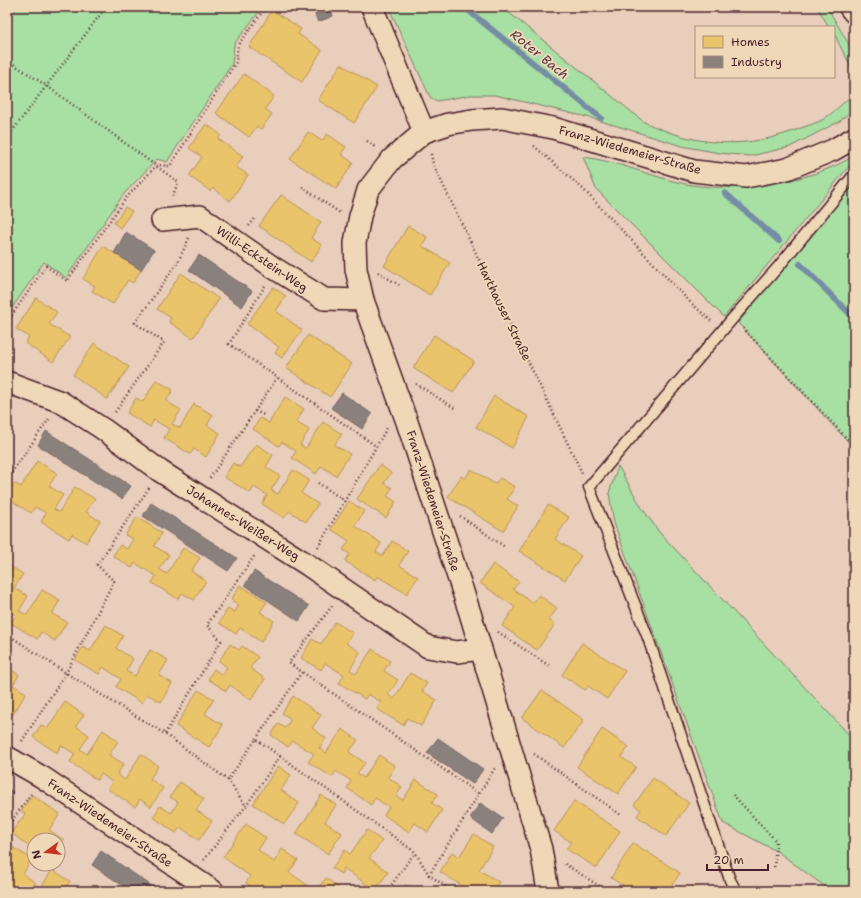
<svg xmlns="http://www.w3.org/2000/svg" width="861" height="898" viewBox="0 0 861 898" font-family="'Shantell Sans',sans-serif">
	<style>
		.green { fill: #a8dfa3; stroke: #797f67 }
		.homes { fill: #e9c46a; stroke: #b99257 }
		.industry { fill: #8a817c; stroke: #776464 }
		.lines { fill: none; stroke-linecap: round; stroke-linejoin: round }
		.stream { stroke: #758da4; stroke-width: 6 }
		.lane-casing { stroke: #4a1f2b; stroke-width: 13 }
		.street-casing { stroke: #4a1f2b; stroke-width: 24 }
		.secondary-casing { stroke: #4a1f2b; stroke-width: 25 }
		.path { stroke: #4a1f2b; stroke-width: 2.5; stroke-dasharray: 1 3; stroke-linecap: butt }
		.lane { stroke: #eed8b7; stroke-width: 10 }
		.street { stroke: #eed8b7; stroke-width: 21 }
		.secondary { stroke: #eed8b7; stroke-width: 22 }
		.labels { text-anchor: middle; stroke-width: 4; stroke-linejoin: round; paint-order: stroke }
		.street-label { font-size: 12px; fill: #4a1f2b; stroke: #eed8b7 }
		.water-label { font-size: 13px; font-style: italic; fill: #553a49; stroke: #eed8b7 }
	</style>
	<rect width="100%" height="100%" fill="#e8cebb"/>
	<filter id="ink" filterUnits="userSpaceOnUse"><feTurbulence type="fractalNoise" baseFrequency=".025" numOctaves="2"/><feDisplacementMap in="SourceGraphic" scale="8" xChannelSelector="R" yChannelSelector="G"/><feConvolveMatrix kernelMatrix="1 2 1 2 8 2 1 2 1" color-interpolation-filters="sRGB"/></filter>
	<g filter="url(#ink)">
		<g class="green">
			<path d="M18 7H263L234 44 232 64 167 162 157 159 123 195 66 278 44 262 7 315V21Z"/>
			<path d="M502 7 644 122C698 147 747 150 801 128 809 125 817 123 824 119 834 112 843 103 852 95L854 91V108L840 121 790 147 750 156 719 153 682 146 591 118 495 95H471L437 101 430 97 389 8Z"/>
			<path d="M817 7H827L854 53V73C849 60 834 40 834 27H829Z"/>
			<path d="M854 156 851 164 724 317 596 189 583 157C616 161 645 174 677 182 729 195 808 184 854 156Z"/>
			<path d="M854 181V448L738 323Z"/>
			<path d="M618 466 642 508 659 532 854 740V891H831L778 852 723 823 614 523 609 493Z"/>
		</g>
		<g class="homes">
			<path d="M272 10 301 29 298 34 322 50 302 82 249 47Z"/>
			<path d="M341 64 377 87 354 123 318 100Z"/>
			<path d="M244 74 274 96 265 109 272 114 261 129 257 126 249 137 216 113Z"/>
			<path d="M206 124 221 135 218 139 243 156 236 167 248 175 230 201 213 188 210 191 189 176 202 157 189 148Z"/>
			<path d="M308 132 322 141 327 134 346 147 341 154 353 163 336 189 290 159Z"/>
			<path d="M281 195 321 222 311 238 322 245 311 262 259 226Z"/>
			<path d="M125 207 132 211 120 228 114 223Z"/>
			<path d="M408 226 427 237 422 246 450 263 430 295 384 266Z"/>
			<path d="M103 246 141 270 133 283 128 280 113 304 92 291 95 286 83 279Z"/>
			<path d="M181 273 219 299 193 338 169 322 171 318 157 309Z"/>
			<path d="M273 287 286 296 276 311 302 330 282 358 275 353 279 347 247 324Z"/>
			<path d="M36 298 57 312 49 324 70 337 53 362 25 343 29 337 16 329Z"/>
			<path d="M308 335 352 364 330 397 286 368Z"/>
			<path d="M434 335 474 361 453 393 413 368Z"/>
			<path d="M94 343 129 367 107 399 73 375Z"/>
			<path d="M156 380 173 390 166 401 181 410 172 424 180 428 194 404 213 415 207 425 220 433 206 457 194 449 190 454 164 438 169 429 154 420 150 427 127 413 136 398 143 402Z"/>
			<path d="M494 396 529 417 512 448 476 427Z"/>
			<path d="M285 397 304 409 296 422 309 430 300 445 306 448 323 422 342 434 334 445 350 454 336 476 321 466 316 474 292 458 296 451 282 442 279 446 253 429 260 418 269 423Z"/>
			<path d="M256 444 273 455 266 467 280 476 271 490 278 494 293 470 309 480 301 493 318 504 306 522 289 511 284 518 262 504 267 495 254 487 250 493 224 477 233 463 240 467Z"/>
			<path d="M37 461 57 473 49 486 63 495 54 509 59 512 75 487 95 499 86 512 100 521 86 543 72 534 69 539 41 522 46 513 35 507 31 513 7 498V494L14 483 21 487Z"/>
			<path d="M380 465 391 473 384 483 392 488 387 496 396 502 386 518 357 499Z"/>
			<path d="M471 469 495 484 500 478 515 487 507 499 518 506 503 531 448 497 461 476 465 479Z"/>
			<path d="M349 501 364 511 355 526 381 543 376 552 383 556 392 541 408 551 399 565 418 577 407 594 377 576 375 580 345 561 350 554 343 550 349 541 331 529Z"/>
			<path d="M548 505 569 517 555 539 581 556 565 580 519 551Z"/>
			<path d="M137 517 162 533 154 546 169 555 159 569 167 574 183 548 200 558 191 571 206 581 194 600 182 593 178 599 152 583 156 576 135 563 132 568 113 556 120 545 127 549 133 539 125 535Z"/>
			<path d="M7 564 23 574 14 588 28 596 19 611 27 615 42 590 60 600 52 614 67 622 55 641 41 632 37 639 11 623 16 615 7 609Z"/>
			<path d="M493 564 519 582 513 589 533 603 539 595 557 608 549 620 555 624 537 650 502 626 515 607 480 583Z"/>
			<path d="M240 585 267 602 260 612 274 621 261 642 240 628 236 634 219 623 228 608 235 612 239 605 231 600Z"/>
			<path d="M335 622 353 633 346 643 360 652 350 670 356 674 372 649 390 661 384 671 398 680 388 695 394 699 410 673 427 683 422 691 437 700 421 726 407 718 403 725 377 709 381 702 368 694 365 699 339 683 344 675 325 663 321 670 301 658 312 639 321 644Z"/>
			<path d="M106 625 123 636 116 648 133 659 126 671 135 676 150 650 168 660 159 675 172 683 161 702 147 694 142 703 116 687 121 679 103 667 99 674 75 660 83 647 90 651Z"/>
			<path d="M582 643 625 671 607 699 588 686 585 690 562 675Z"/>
			<path d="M230 644 239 650 242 646 258 657 250 668 265 679 251 700 230 685 226 691 208 679 214 669 222 675 227 667 219 661Z"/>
			<path d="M7 667 19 675 13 685 26 693 13 715 7 711Z"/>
			<path d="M198 690 214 699 205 714 223 725 209 747 176 726Z"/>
			<path d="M542 690 584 720 564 748 522 718Z"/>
			<path d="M293 696 321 715 312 728 326 738 319 748 326 753 342 729 358 740 349 752 365 763 357 773 364 778 379 755 395 766 388 777 402 787 396 796 403 800 416 780 438 794 432 803 442 810 428 832 415 823 409 832 384 815 389 807 375 798 371 805 347 788 351 781 336 771 332 777 308 762 314 754 293 741 288 747 271 735 278 724 285 728 291 719 282 713Z"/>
			<path d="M65 702 84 715 76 726 89 735 80 749 87 754 103 730 118 741 109 755 124 764 117 774 125 780 141 754 158 766 150 779 163 788 151 807 140 799 135 807 108 789 112 782 101 774 97 780 70 762 75 754 61 745 57 753 33 737 41 725 47 729Z"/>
			<path d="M602 729 629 747 621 757 636 767 618 794 577 767Z"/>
			<path d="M278 766 291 775 281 790 299 803 284 824 253 804Z"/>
			<path d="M653 778 689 803 666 836 637 816 641 810 634 805Z"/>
			<path d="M180 782 204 799 196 810 212 821 199 840 180 827 176 833 153 817 160 806 171 813 178 802 170 797Z"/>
			<path d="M32 795 60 814 49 830 64 840 58 848V840H34L31 848 11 833 25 814 21 811Z"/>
			<path d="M321 795 336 805 325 822 342 833 328 854 296 834Z"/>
			<path d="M574 801 620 831 597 868 566 849 571 842 554 831Z"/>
			<path d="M246 824 266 838 258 850 274 862 282 849 298 860 289 872 307 885 302 891H270L261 885 257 891 246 883 250 876 223 857Z"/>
			<path d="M367 830 382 841 369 858 388 872 375 891 344 868 341 874 332 868 345 850 350 854Z"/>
			<path d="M474 834 493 847 479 870 499 882 493 891H471L440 872 452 852 459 857Z"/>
			<path d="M633 843 680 873 668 891H632L611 878Z"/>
			<path d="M7 844 32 859 23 874 36 883 31 891H7Z"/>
			<path d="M52 870 70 881 64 891H39Z"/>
			<path d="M326 878 339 888 337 891H316Z"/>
			<path d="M405 885 423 890V891H400Z"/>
			<path d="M693 886 700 891H689Z"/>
		</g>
		<g class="industry">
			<path d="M312 7H330L333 16 318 22Z"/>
			<path d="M126 232 154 250 141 270 114 253Z"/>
			<path d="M199 255 252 291 242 307 189 270Z"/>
			<path d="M342 393 372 414 362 429 331 408Z"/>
			<path d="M46 431 131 486 122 499 38 445Z"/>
			<path d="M151 503 237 558 228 571 143 516Z"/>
			<path d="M254 571 309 606 299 621 245 585Z"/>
			<path d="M438 738 483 769 473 784 427 753Z"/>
			<path d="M7 788 13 792 7 802Z"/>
			<path d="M480 803 503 818 492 834 470 818Z"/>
			<path d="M101 851 159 891H131L92 865Z"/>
		</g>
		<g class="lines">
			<g class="stream">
				<path d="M464 7 601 118"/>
				<path d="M725 193 779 241"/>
				<path d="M800 264 854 318"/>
			</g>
			<defs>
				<path id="lane" d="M736 891 730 880 648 638 589 487 733 318 779 266 854 175"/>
				<g id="street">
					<path d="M372 7 424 132"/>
					<path d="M162 220 200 216 274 268 324 299 363 300"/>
					<path d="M7 382 61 402 103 429 160 471 308 565 428 647 457 652 481 649"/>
					<path d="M7 757 42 777 213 891"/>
					<path d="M548 891 541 849 470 613 407 422 363 300 356 269 355 243 360 216 368 190 392 159 424 132 448 124 472 120 502 118 553 128 694 171 746 177 787 169 833 150 854 138"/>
				</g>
				<path id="secondary" d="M850 7 854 12"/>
			</defs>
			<use href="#lane" class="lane-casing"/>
			<use href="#street" class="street-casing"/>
			<use href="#secondary" class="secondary-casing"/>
			<g class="path">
				<path d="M7 60 47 86 178 182 172 198"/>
				<path d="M7 138 106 7"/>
				<path d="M367 141 375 147"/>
				<path d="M534 146 582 188 689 301 711 321"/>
				<path d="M431 154 433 164 582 473"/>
				<path d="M302 187 340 213"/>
				<path d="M249 226 256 217"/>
				<path d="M378 272 399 285"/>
				<path d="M265 286 229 344 376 446"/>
				<path d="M7 322 46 266 67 281 126 198 157 165 170 166 236 62 238 45 266 7"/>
				<path d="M743 328 854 446"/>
				<path d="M416 384 456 409"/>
				<path d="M255 411 264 415"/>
				<path d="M115 412 164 342 135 323 178 262 189 238"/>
				<path d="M210 478 277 378"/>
				<path d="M7 479 49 419"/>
				<path d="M318 483 345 501"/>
				<path d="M460 516 505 547"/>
				<path d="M7 518 10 520 7 525"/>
				<path d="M318 547 387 428"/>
				<path d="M332 606 289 663 479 794"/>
				<path d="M498 632 551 667"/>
				<path d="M7 634 66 673 165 734 228 780 256 739 415 852 429 875 453 891"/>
				<path d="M165 734 221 641 207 625 255 555"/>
				<path d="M256 739 302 672"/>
				<path d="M22 741 66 673 114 581 97 565 149 488"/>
				<path d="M534 754 621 815"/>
				<path d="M228 780 246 806"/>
				<path d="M733 795 776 841 774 870"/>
				<path d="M7 827 31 794"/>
				<path d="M204 860 246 806 281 755"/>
				<path d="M565 864 607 891"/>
				<path d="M429 875 495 768"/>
				<path d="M387 891 415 852"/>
			</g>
			<use href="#lane" class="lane"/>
			<use href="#street" class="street"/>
			<use href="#secondary" class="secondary"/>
		</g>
	</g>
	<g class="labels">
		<g class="street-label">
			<text transform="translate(630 150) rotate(16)" y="4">Franz-Wiedemeier-Straße</text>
			<text transform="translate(262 259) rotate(34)" y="4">Willi-Eckstein-Weg</text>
			<text transform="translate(504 311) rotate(64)" y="4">Harthauser Straße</text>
			<text transform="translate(433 501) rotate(72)" y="4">Franz-Wiedemeier-Straße</text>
			<text transform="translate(243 523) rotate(32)" y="4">Johannes-Weißer-Weg</text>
			<text transform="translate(110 823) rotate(34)" y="4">Franz-Wiedemeier-Straße</text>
		</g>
		<g class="water-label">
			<text transform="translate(540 54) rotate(39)" y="5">Roter Bach</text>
		</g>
	</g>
	<rect width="861" height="898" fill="none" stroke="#eed8b7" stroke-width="24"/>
	<rect x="12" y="12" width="837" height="874" fill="none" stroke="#4a1f2b" stroke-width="1.5" filter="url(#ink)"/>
	<rect x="695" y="26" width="140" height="52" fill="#eed8b7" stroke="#ac8e7f"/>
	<rect x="703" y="36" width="20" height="12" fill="#e9c46a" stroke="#ac8e7f"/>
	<text x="731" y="46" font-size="12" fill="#4a1f2b">Homes</text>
	<rect x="703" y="56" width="20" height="12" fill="#8a817c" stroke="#ac8e7f"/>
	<text x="731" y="66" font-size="12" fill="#4a1f2b">Industry</text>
	<g transform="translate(46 852) rotate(255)"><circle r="19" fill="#eed8b7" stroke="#ac8e7f"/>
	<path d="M0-3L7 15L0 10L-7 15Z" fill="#c8321e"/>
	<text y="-6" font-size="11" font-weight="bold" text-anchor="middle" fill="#4a1f2b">N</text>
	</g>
	<path d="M707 864v6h61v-6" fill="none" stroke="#4a1f2b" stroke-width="2"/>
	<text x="713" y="864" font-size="12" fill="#4a1f2b" stroke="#eed8b7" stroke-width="3" paint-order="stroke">20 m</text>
</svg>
